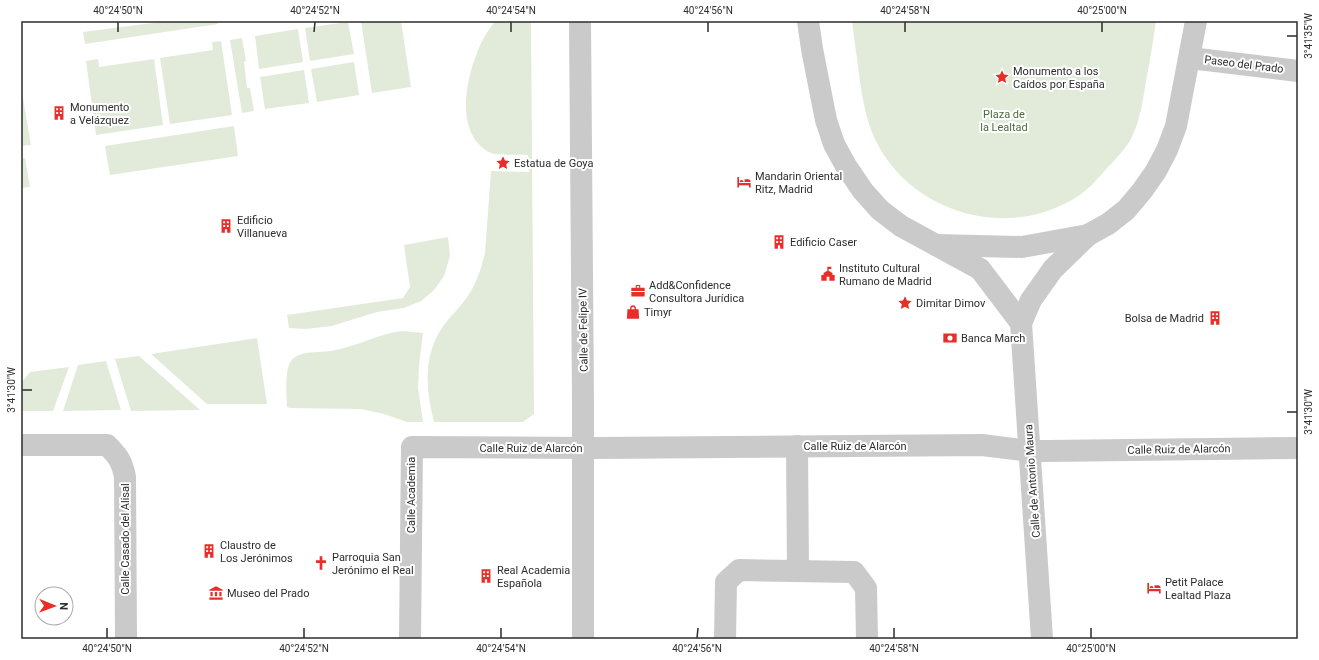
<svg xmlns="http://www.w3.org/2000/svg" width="1319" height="660" viewBox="0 0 1319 660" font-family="Roboto,sans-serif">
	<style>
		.green { fill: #e2ebda }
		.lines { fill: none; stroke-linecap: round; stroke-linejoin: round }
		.minor { stroke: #cacaca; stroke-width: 22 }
		.tertiary { stroke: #cacaca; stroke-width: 22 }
		.ticks { fill: none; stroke: #2d2d2d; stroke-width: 1.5 }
		.labels { text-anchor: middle; stroke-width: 4; stroke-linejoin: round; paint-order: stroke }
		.street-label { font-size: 11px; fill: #2d2d2d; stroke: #fff }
		.poi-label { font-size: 11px; fill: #2d2d2d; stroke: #fff; text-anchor: start }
		.park-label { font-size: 11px; fill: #4c6a3a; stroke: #fff }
		.neatline { fill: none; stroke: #2d2d2d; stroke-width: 1.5 }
		.ticks-label { font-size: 10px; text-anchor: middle; fill: #2d2d2d }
	</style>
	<rect width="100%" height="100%" fill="#fff"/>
	<g class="green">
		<path d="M168 21H217L218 24 85 44 83 32Z"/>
		<path d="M361 21H401L411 87 372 93Z"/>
		<path d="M495 21H531L534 414 523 422H434C426 391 423 359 440 331 447 319 457 311 465 300 476 286 481 269 485 253L491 171 529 172 528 155C519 154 499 156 491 153 455 136 465 82 477 53 481 41 488 31 495 21Z"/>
		<path d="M852 21H1156C1153 41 1150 61 1146 81 1143 100 1140 121 1131 139 1125 149 1116 159 1108 167 1097 180 1085 193 1070 201 1004 238 916 213 879 147 866 124 863 100 859 75 857 57 854 39 852 21Z"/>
		<path d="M348 22 354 54 310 61 305 28Z"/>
		<path d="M298 29 303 62 259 69 255 36Z"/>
		<path d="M242 38 246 61 244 62 247 88H250L254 111 242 113 230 40Z"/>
		<path d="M221 41 232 115 170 124 160 58 213 50 212 42Z"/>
		<path d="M98 59 99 67 154 59 163 125 96 135 86 61Z"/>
		<path d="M354 62 359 95 317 102 311 69Z"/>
		<path d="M304 70 309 103 265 109 260 77Z"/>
		<path d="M21 87 31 145 21 146Z"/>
		<path d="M234 126 238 156 110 175 105 146Z"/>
		<path d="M21 158H25L30 187 21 188Z"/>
		<path d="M448 237 450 256 444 276 434 290 421 301 404 308 377 312 332 326 306 329 289 328 287 315 403 298 410 287 404 245Z"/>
		<path d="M402 331 423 333 419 366 418 388 423 422H407L384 414 361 409 290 408 287 407C287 395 284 371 291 361 299 350 318 353 331 351 356 347 378 334 402 331Z"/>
		<path d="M257 338 267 404H207L151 354Z"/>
		<path d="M139 356 200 410 131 411 115 359Z"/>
		<path d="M106 361 121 410 63 411 78 365Z"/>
		<path d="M69 367 53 411H21V383L30 372Z"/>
	</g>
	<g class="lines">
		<g class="minor">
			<path d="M1190 58 1298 71"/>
			<path d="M936 245 1022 247 1088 235 1108 224 1126 210 1142 191 1156 171 1167 150 1176 126 1196 21"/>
			<path d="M1021 323 1031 300 1053 269 1088 235"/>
			<path d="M21 445H107C118 456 122 461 125 477L126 639"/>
			<path d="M797 446 798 571"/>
			<path d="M410 639 412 447 593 448 982 445 1030 451H1047L1298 448"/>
			<path d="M725 639 726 582 739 570 854 572 866 588 867 639"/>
		</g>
		<g class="tertiary">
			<path d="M580 21 583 401V639"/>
			<path d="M808 21 812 49 826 120 834 144 846 166 863 191 880 210 901 226 980 269 1021 323 1042 639"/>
		</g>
	</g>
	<path class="ticks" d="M118 32V22M314 32 315 22M511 32V22M708 32V22M905 32V22M1102 32V22M1287 36H1297M22 390H32M1287 412H1297M107 638V628M304 638V628M501 638V628M697 638 698 628M894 638V628M1091 638V628"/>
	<defs>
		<symbol id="sight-bare" viewBox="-9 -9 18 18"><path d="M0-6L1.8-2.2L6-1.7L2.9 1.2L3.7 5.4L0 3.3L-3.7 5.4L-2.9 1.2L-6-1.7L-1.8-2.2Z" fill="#e92e2a" stroke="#fff" stroke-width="2.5" paint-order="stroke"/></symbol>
		<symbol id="building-bare" viewBox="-9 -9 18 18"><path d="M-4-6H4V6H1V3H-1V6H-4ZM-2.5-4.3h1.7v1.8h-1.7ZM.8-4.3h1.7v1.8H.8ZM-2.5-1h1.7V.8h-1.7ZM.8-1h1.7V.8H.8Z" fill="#e92e2a" stroke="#fff" stroke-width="2.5" paint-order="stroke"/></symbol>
		<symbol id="hotel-bare" viewBox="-9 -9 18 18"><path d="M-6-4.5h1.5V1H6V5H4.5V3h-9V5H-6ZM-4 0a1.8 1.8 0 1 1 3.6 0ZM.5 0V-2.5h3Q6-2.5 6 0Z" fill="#e92e2a" stroke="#fff" stroke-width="2.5" paint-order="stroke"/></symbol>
		<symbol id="civic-bare" viewBox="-9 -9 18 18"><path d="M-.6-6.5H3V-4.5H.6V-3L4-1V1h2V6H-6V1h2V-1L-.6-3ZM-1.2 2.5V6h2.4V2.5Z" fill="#e92e2a" stroke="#fff" stroke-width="2.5" paint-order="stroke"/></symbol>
		<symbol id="office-bare" viewBox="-9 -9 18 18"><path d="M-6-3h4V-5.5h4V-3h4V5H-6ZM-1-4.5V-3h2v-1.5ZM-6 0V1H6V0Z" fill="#e92e2a" stroke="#fff" stroke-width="2.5" paint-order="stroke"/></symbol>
		<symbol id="shop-bare" viewBox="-9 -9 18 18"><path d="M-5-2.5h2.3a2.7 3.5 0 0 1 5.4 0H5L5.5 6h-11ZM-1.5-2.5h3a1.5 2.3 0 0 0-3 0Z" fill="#e92e2a" stroke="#fff" stroke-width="2.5" paint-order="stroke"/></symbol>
		<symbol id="bank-bare" viewBox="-9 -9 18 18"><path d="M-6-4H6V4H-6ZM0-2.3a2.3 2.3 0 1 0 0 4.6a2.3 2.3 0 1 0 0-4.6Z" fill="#e92e2a" stroke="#fff" stroke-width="2.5" paint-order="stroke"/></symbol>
		<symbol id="church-bare" viewBox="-9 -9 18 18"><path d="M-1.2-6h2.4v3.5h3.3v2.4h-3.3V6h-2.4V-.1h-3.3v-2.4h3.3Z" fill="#e92e2a" stroke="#fff" stroke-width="2.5" paint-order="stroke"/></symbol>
		<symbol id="museum-bare" viewBox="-9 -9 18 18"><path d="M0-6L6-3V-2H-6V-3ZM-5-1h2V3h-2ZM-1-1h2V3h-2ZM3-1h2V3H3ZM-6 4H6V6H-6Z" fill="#e92e2a" stroke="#fff" stroke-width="2.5" paint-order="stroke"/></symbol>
	</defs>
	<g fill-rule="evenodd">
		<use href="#sight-bare" x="992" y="67" width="20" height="20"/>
		<use href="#building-bare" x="49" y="103" width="20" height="20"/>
		<use href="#sight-bare" x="493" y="153" width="20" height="20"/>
		<use href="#hotel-bare" x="734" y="172" width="20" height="20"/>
		<use href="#building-bare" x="216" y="216" width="20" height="20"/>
		<use href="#building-bare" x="769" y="232" width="20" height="20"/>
		<use href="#civic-bare" x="818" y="264" width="20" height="20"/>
		<use href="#office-bare" x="628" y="281" width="20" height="20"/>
		<use href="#sight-bare" x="895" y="293" width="20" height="20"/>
		<use href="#shop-bare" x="623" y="302" width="20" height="20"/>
		<use href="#building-bare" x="1205" y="308" width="20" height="20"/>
		<use href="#bank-bare" x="940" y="328" width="20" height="20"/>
		<use href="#building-bare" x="199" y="541" width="20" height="20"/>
		<use href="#church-bare" x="311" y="553" width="20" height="20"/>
		<use href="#building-bare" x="476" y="566" width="20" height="20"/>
		<use href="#hotel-bare" x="1144" y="578" width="20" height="20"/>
		<use href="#museum-bare" x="206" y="583" width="20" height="20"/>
	</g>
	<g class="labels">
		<g class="street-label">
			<text transform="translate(1244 64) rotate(7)" y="4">Paseo del Prado</text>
			<text transform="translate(583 330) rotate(-91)" y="4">Calle de Felipe IV</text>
			<text x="855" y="450">Calle Ruiz de Alarcón</text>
			<text x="531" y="452">Calle Ruiz de Alarcón</text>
			<text transform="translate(1179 449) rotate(-1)" y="4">Calle Ruiz de Alarcón</text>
			<text transform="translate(1032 481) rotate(-94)" y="4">Calle de Antonio Maura</text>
			<text transform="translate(411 495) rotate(-90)" y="4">Calle Academia</text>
			<text transform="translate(125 539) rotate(-90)" y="4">Calle Casado del Alisal</text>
		</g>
		<g class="poi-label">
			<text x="1013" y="75">Monumento a los<tspan x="1013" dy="13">Caídos por España</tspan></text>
			<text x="70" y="111">Monumento<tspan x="70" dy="13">a Velázquez</tspan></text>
			<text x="514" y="167">Estatua de Goya</text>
			<text x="755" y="180">Mandarin Oriental<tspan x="755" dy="13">Ritz, Madrid</tspan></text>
			<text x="237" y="224">Edificio<tspan x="237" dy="13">Villanueva</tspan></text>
			<text x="790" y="246">Edificio Caser</text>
			<text x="839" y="272">Instituto Cultural<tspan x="839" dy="13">Rumano de Madrid</tspan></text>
			<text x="649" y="289">Add&amp;Confidence<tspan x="649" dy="13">Consultora Jurídica</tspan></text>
			<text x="916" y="307">Dimitar Dimov</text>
			<text x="644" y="316">Timyr</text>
			<text x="1204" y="322" text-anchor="end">Bolsa de Madrid</text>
			<text x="961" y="342">Banca March</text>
			<text x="220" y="549">Claustro de<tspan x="220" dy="13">Los Jerónimos</tspan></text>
			<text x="332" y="561">Parroquia San<tspan x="332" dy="13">Jerónimo el Real</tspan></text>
			<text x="497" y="574">Real Academia<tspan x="497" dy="13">Española</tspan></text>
			<text x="1165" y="586">Petit Palace<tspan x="1165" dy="13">Lealtad Plaza</tspan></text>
			<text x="227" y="597">Museo del Prado</text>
		</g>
		<g class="park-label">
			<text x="1004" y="118">Plaza de<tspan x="1004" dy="13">la Lealtad</tspan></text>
		</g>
	</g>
	<rect width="1319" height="660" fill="none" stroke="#ffffff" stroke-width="44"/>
	<g transform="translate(54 606) rotate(91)"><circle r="19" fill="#ffffff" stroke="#ababab"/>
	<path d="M0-3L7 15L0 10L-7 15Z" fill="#e92e2a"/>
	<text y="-6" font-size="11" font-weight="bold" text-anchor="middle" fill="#2d2d2d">N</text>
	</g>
	<rect x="22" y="22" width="1275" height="616" class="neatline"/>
	<g class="ticks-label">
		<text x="118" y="14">40°24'50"N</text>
		<text x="315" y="14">40°24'52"N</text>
		<text x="511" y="14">40°24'54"N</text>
		<text x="708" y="14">40°24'56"N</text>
		<text x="905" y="14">40°24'58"N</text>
		<text x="1102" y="14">40°25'00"N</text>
		<text transform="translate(1308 36) rotate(-90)" y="4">3°41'35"W</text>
		<text transform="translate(11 390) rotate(-90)" y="4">3°41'30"W</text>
		<text transform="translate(1308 412) rotate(-90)" y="4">3°41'30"W</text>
		<text x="107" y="652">40°24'50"N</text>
		<text x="304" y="652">40°24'52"N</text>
		<text x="501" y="652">40°24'54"N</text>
		<text x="697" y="652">40°24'56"N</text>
		<text x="894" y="652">40°24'58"N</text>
		<text x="1091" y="652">40°25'00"N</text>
	</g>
</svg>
